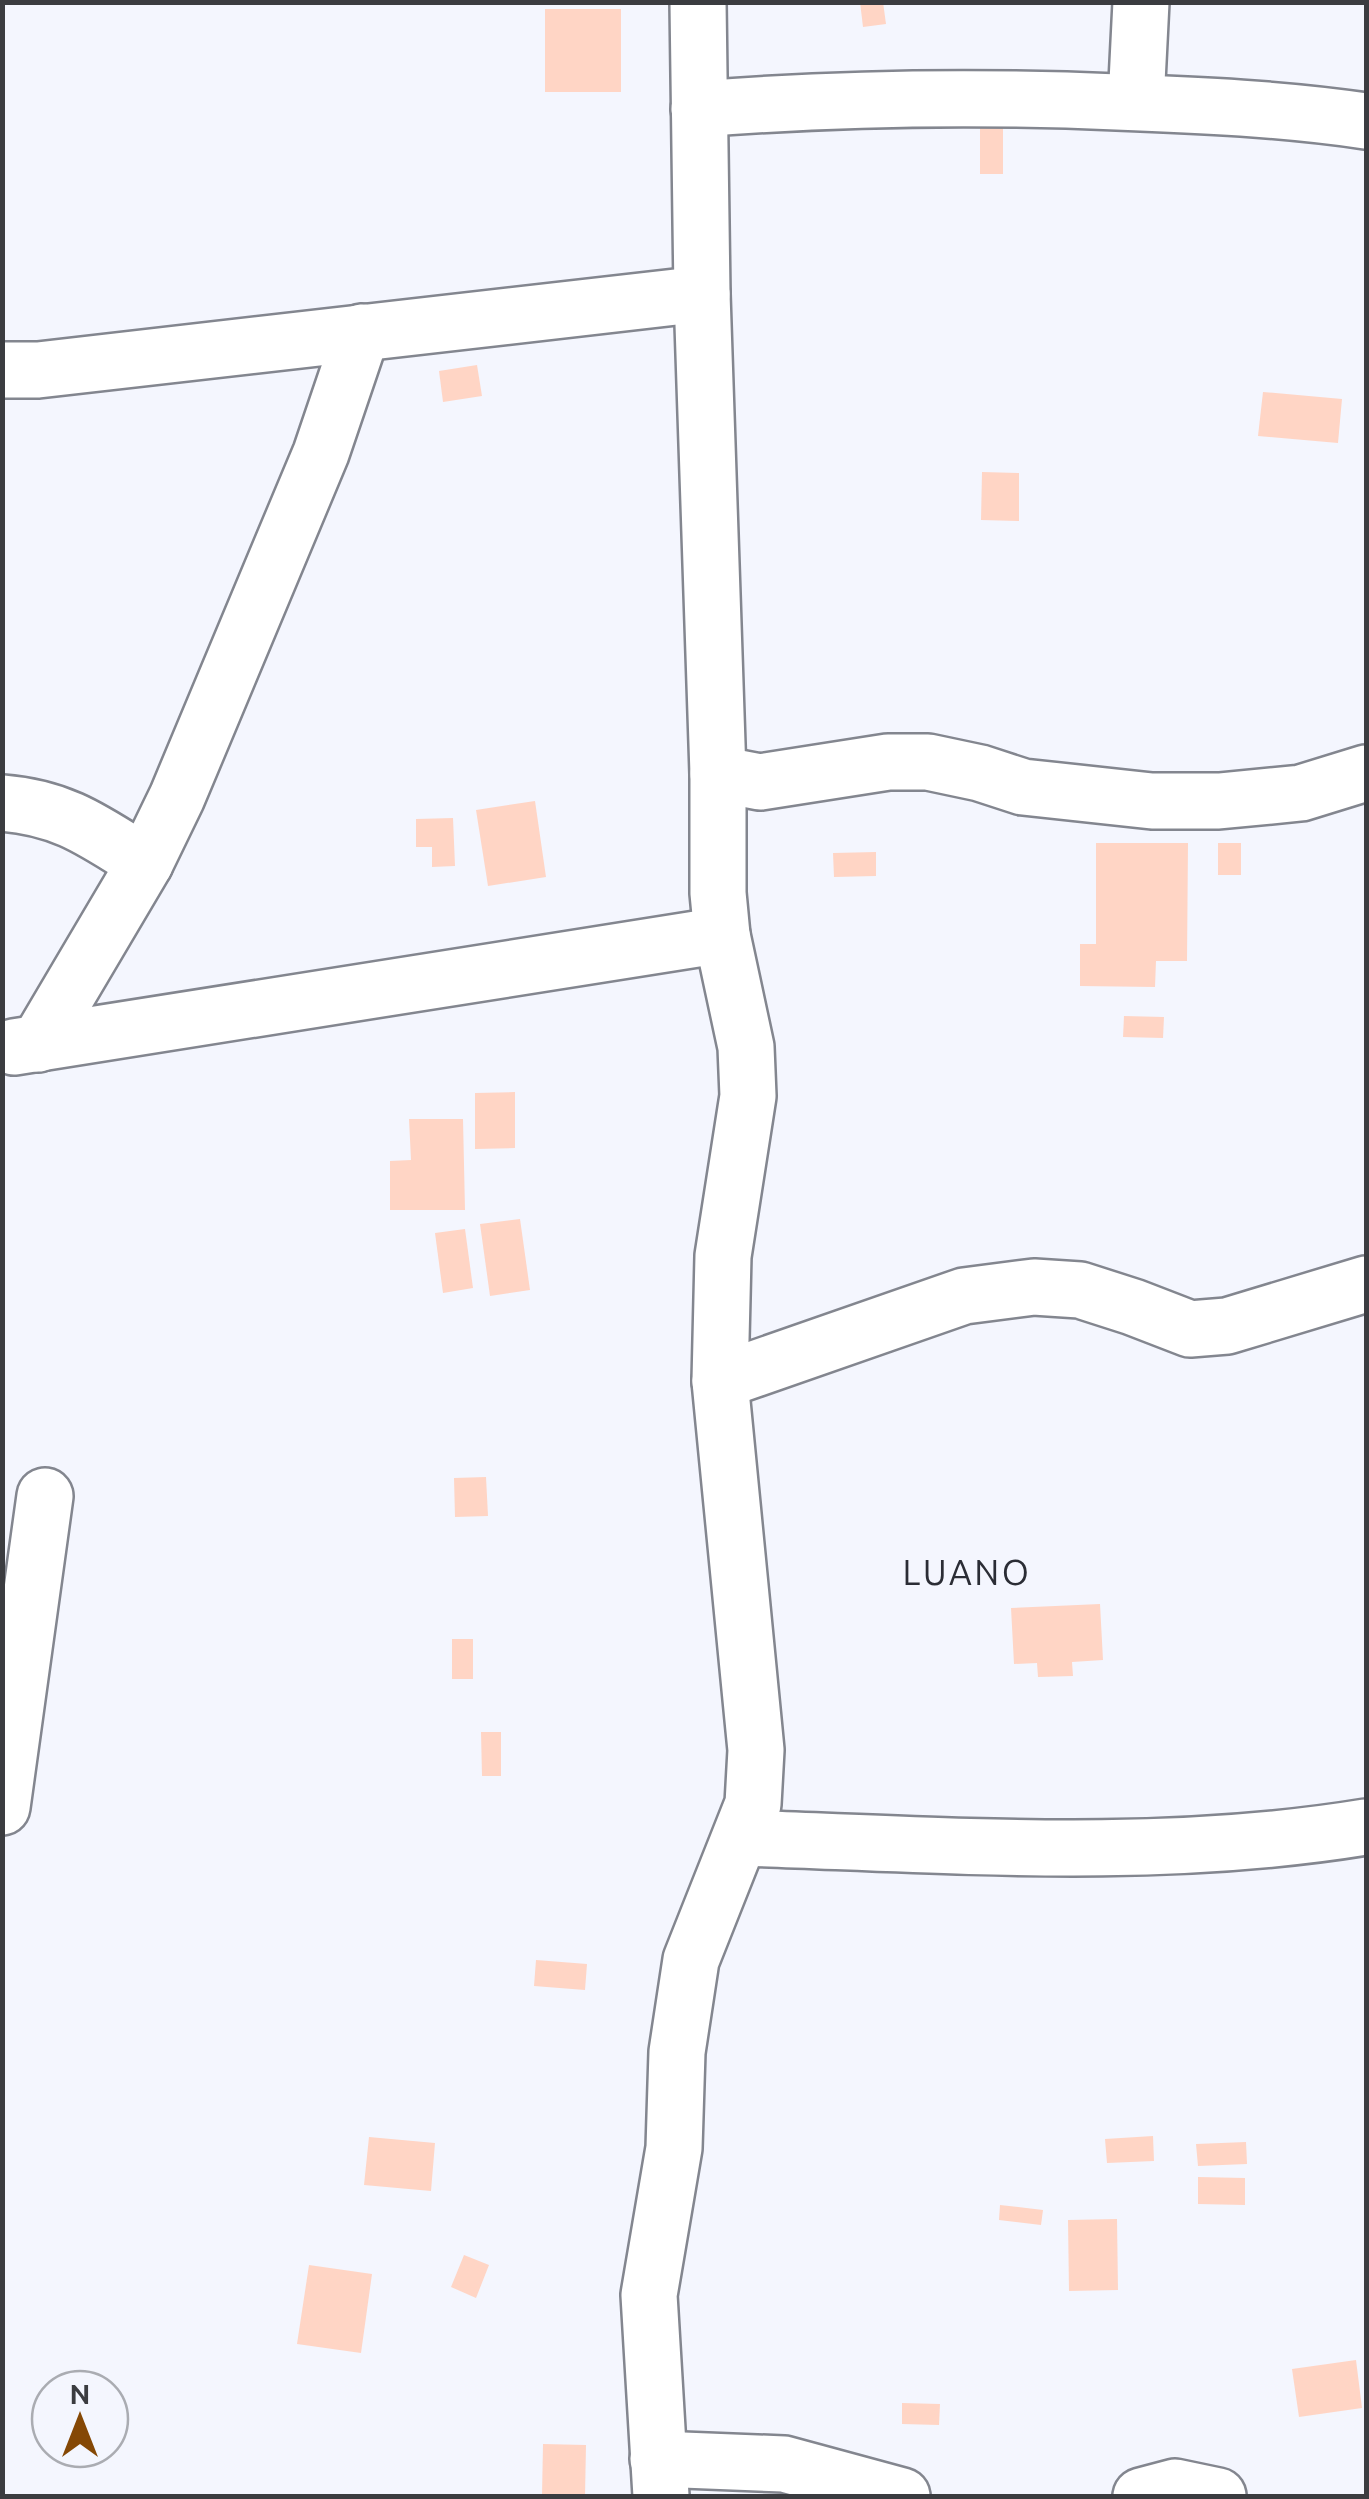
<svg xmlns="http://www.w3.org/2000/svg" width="1369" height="2499" viewBox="0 0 1369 2499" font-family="Ubuntu,sans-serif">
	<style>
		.building { fill: #ffd5c5 }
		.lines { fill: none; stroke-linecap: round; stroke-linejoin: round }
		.minor-casing { stroke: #83868f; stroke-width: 60 }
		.minor { stroke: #fff; stroke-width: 55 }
		.labels { text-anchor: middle; stroke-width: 8; stroke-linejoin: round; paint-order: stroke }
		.quarter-label { font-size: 35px; letter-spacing: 2.5px; fill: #2b2d35; stroke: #f4f6fe }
	</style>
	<rect width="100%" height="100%" fill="#f4f6fe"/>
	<g class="building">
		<path d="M860 2H883L886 24 863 27Z"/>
		<rect x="545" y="9" width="76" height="83"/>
		<rect x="980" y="122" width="23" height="52"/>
		<path d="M477 365 482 396 443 402 439 371Z"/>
		<path d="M1263 392 1342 399 1338 443 1258 436Z"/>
		<path d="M982 472 1019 473V521L981 520Z"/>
		<path d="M535 801 546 877 488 886 476 810Z"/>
		<path d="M453 818 455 866 432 867V847H416V819Z"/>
		<path d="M1096 843H1188L1187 961H1156L1155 987 1080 986V944H1096Z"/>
		<rect x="1218" y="843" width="23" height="32"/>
		<path d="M876 852V876L834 877 833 853Z"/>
		<path d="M1124 1016 1164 1017 1163 1038 1123 1037Z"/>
		<path d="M515 1092V1148L475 1149V1093Z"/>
		<path d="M409 1119H463L465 1210H390V1161L411 1160Z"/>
		<path d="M520 1219 530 1290 490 1296 480 1224Z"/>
		<path d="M465 1229 473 1288 443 1293 435 1233Z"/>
		<path d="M486 1477 488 1516 455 1517 454 1478Z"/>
		<path d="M1100 1604 1103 1660 1072 1662 1073 1676 1038 1677 1037 1663 1014 1664 1011 1608Z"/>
		<rect x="452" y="1639" width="21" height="40"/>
		<path d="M481 1732H501V1776H482Z"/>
		<path d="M536 1960 587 1964 585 1990 534 1986Z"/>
		<path d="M1153 2136 1154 2161 1107 2163 1105 2139Z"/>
		<path d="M369 2137 435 2143 431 2191 364 2185Z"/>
		<path d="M1246 2142 1247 2164 1198 2166 1196 2144Z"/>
		<path d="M1198 2177 1245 2178V2205L1198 2204Z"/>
		<path d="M1000 2205 1043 2210 1041 2225 999 2220Z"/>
		<path d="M1117 2219 1118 2290 1069 2291 1068 2220Z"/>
		<path d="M464 2255 489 2265 476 2298 451 2287Z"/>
		<path d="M309 2265 372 2274 361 2353 297 2344Z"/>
		<path d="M1356 2360 1362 2408 1299 2417 1292 2369Z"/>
		<path d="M902 2403 940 2404 939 2425 902 2424Z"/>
		<path d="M543 2444 586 2445 585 2496H542Z"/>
	</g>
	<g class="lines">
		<defs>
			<g id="minor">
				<path d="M1136 102 1141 2"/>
				<path d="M699 109C838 98 977 96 1117 102 1200 105 1284 109 1366 121"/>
				<path d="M2 370H38L702 294"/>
				<path d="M718 774 760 782 888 762H928L980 773 1023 787 1152 801H1219L1301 793 1366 773"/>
				<path d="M2 803C64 808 94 831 145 863"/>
				<path d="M38 1044 145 863 177 797 321 453 362 332"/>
				<path d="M14 1047 722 935"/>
				<path d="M720 1381 964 1296 1034 1287 1080 1290 1133 1307 1190 1329 1227 1326 1366 1284"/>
				<path d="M2 1807 45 1496"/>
				<path d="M741 1838C950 1845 1159 1861 1366 1827"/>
				<path d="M658 2459 784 2464 902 2496"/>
				<path d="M661 2496 649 2295 674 2148 677 2052 691 1960 753 1804 756 1750 720 1381 723 1256 748 1096 746 1047 722 935 718 893V774L702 294 698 2"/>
				<path d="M1141 2496 1175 2487 1218 2496"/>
			</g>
		</defs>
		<use href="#minor" class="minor-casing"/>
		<use href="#minor" class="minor"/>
	</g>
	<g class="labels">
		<g class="quarter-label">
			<text x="967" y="1585">LUANO</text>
		</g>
	</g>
	<rect width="1369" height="2499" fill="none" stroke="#3b3c40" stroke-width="10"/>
	<g transform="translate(80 2419)"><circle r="48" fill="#f4f6fe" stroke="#aaacb2" stroke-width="2.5"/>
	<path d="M0-8L18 38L0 25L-18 38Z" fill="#854805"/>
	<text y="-15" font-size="28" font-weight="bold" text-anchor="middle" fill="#3b3c40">N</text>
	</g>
</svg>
